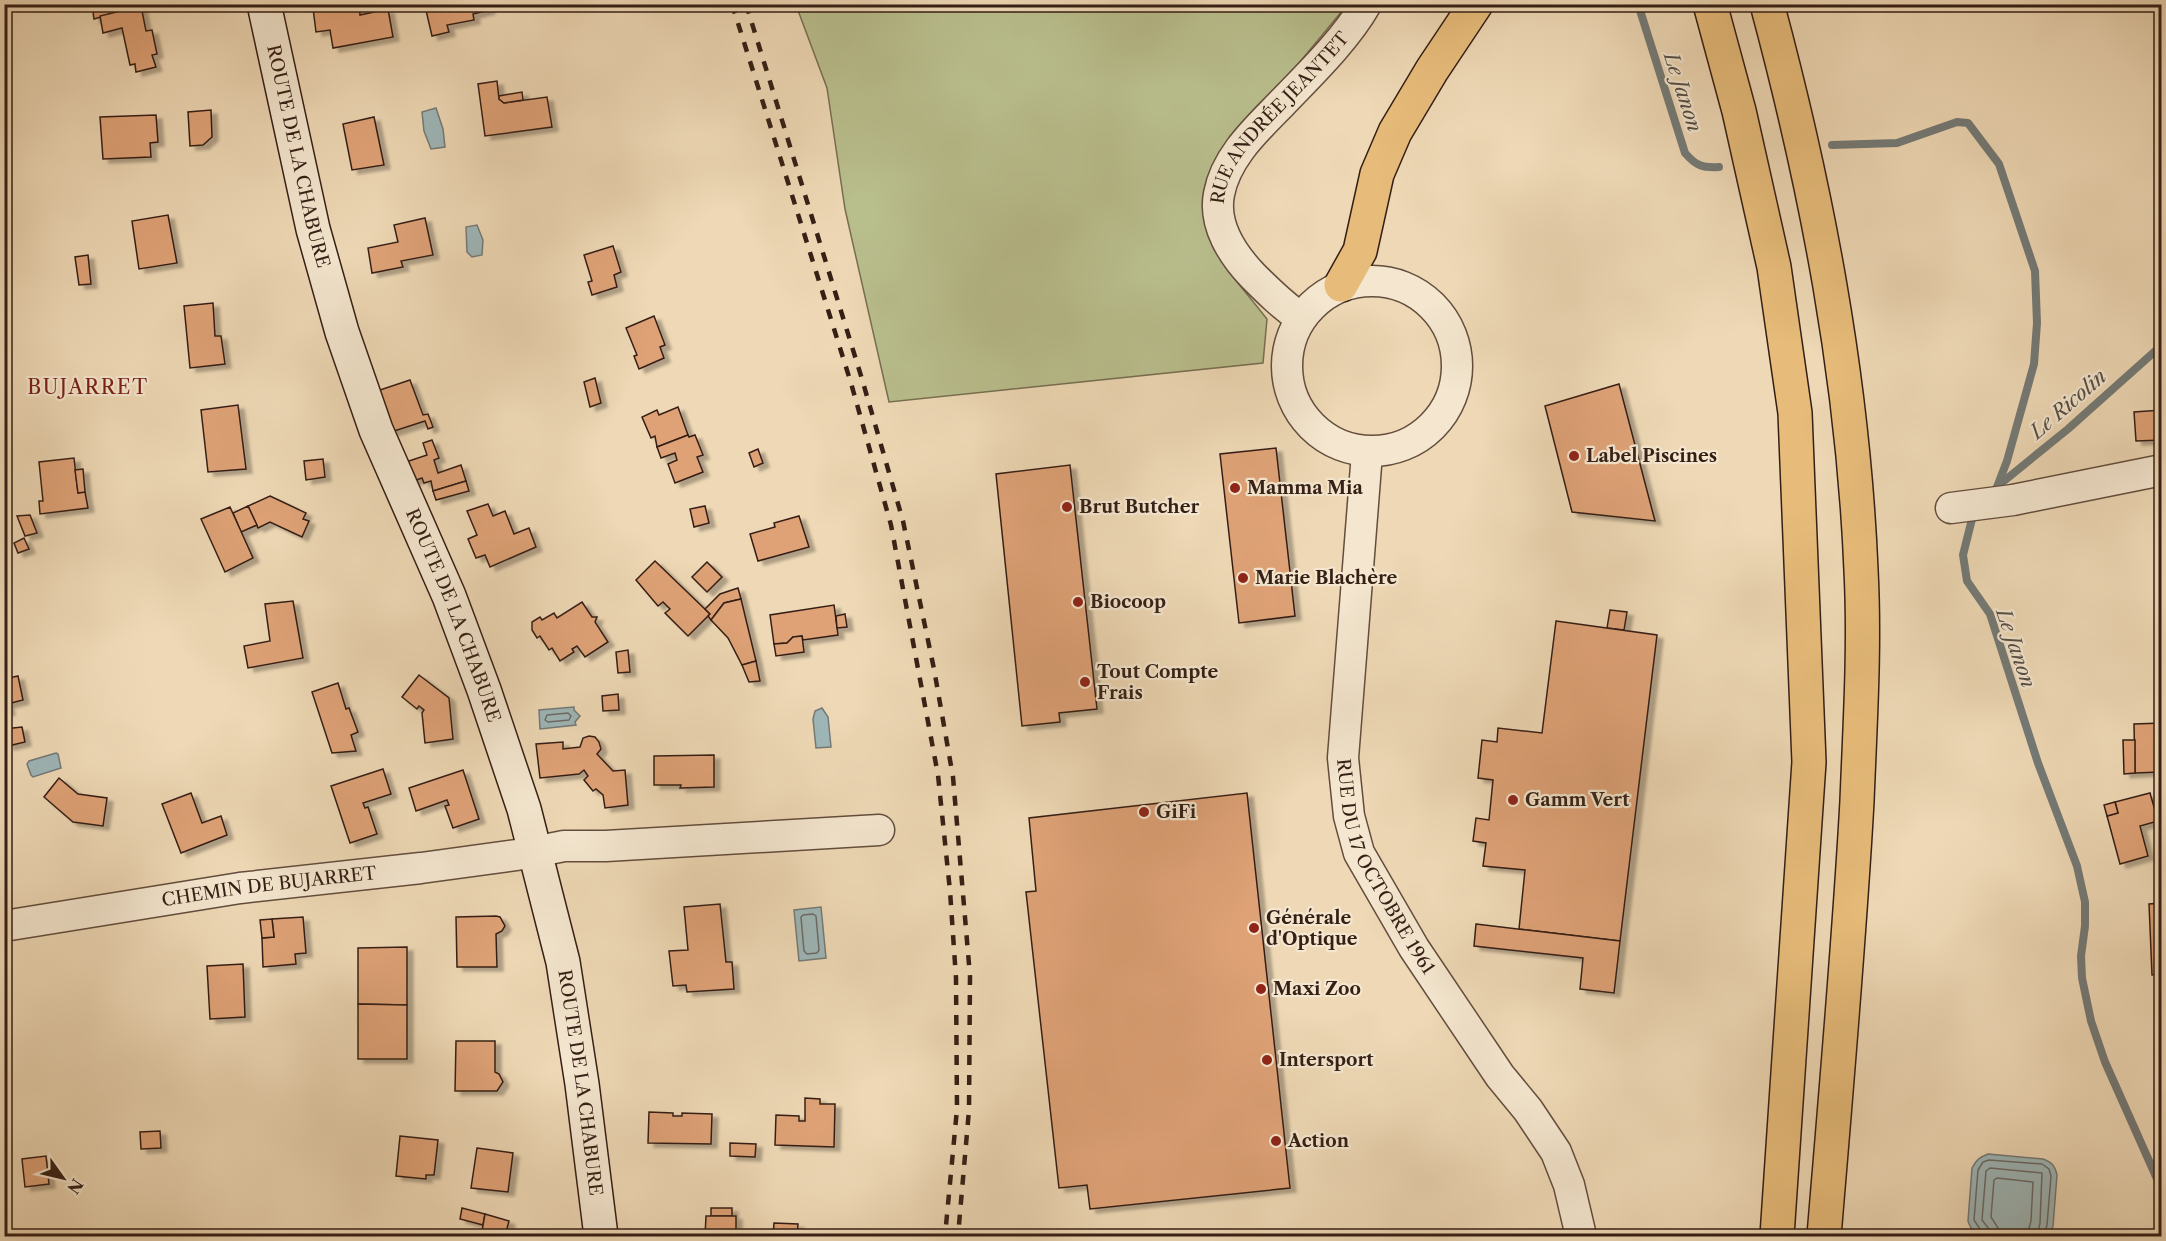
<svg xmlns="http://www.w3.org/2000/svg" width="2166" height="1241" viewBox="0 0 2166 1241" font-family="'Libre Caslon Text',serif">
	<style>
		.green { fill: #b9be8d; stroke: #776e51; stroke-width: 1.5 }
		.water { fill: #9eb7b9; stroke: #747a77; stroke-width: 1.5 }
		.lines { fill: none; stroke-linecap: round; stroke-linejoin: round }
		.shore { stroke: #6a6b67; stroke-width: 1.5 }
		.stream { stroke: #747a77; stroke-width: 8 }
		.building { fill: #dfa277; stroke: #351f15; stroke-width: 1.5; filter: url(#shadow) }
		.minor-casing { stroke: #634d3d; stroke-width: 33 }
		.secondary-casing { stroke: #351f15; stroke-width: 36 }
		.trunk-casing { stroke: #351f15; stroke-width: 36 }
		.minor { stroke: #f4e6cf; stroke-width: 30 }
		.secondary { stroke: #f4e6cf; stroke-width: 33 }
		.trunk { stroke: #e7bc7a; stroke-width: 33 }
		.rail { stroke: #351f15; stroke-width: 4.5; stroke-dasharray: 10 10; stroke-linecap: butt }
		.poi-dot { fill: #8f2418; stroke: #f4e6cf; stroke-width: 2 }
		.labels { text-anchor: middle; stroke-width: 4.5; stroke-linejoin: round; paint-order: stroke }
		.street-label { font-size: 18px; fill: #351f15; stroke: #f4e6cf }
		.poi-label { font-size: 18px; font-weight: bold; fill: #351f15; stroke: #f4e6cf; text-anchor: start }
		.water-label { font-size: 20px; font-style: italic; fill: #544d46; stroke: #f4e6cf }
		.neighbourhood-label { font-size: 20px; letter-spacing: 1.5px; fill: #7a1f14; stroke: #f4e6cf }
	</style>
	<defs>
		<filter id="shadow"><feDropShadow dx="6" dy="4" stdDeviation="1.5" flood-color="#0004"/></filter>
	</defs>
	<rect width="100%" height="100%" fill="#eed8b5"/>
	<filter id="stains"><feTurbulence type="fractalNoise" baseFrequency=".00333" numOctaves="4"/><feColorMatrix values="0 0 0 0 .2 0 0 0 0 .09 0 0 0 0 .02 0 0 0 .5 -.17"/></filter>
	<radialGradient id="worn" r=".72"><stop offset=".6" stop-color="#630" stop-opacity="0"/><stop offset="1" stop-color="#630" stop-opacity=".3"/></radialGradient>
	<path class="green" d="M796 5H1347L1238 137 1211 239 1226 268 1267 319 1263 363 889 402 845 209 827 88Z"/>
	<g class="water">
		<path d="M436 108 443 129 445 147 431 149 424 131 422 112Z"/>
		<path d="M477 225 483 240 482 255 472 257 467 252 466 227Z"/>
		<path d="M574 707V710L580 716 575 722 576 725 540 729 539 710Z"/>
		<path d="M822 708 828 717 831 747 816 748 813 719 815 711Z"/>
		<path d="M56 753 58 754 61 768 33 777 31 775 27 764 29 761Z"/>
		<path d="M821 907 826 958 799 961 794 910Z"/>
		<path d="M1988 1154 2043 1159C2052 1162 2055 1166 2057 1175L2053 1226 2050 1234 2047 1236H1983C1974 1233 1971 1230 1968 1221L1972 1168C1976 1160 1980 1157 1988 1154Z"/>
	</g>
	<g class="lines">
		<g class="shore">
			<path d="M568 713 571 716 569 720 548 722 545 720 547 715Z"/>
			<path d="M813 914 816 916 819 950 817 953 807 954 804 951 801 917 803 915Z"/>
			<path d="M1982 1236V1232L1974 1220 1978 1170 1983 1162 1989 1160 2042 1164 2049 1169 2051 1176 2047 1225 2044 1236"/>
			<path d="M1990 1236 1989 1229 1982 1220 1986 1171 1990 1168 2042 1173 2040 1223 2037 1236"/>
			<path d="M1999 1236 1998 1228 1991 1217 1994 1180 1997 1178 2033 1182 2031 1221 2027 1236"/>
		</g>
		<g class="stream">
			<path d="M1638 4 1685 153C1696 166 1703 168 1719 167"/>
			<path d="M1832 145 1897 143 1957 122 1968 123 1999 164 2035 271 2037 323 2034 364 2007 461 1997 487 1991 495"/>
			<path d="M1999 485 2068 429 2162 345"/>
			<path d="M1976 514 1972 519 1963 555 1967 581 1990 614 2038 763 2077 866 2085 902V926L2081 956 2082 978 2091 1021 2105 1062 2162 1190"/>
		</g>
	</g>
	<g class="building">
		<path d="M117 4H141V6L118 12Z"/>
		<path d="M117 4 118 12 94 19 92 5Z"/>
		<path d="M332 4H359L360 15 388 9 393 37 333 48 330 30 316 32 313 8Z"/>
		<path d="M432 4H488L489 10 473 14 474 20 447 25 449 32 432 36 425 6Z"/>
		<path d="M141 6 146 31 152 30 157 54 152 55 156 67 136 72 135 64 130 65 122 28 103 33 100 16Z"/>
		<path d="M497 81 499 99 504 103 547 97 552 127 485 136 478 84Z"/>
		<path d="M522 92 523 100 504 103 499 99V96Z"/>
		<path d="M211 110 212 137 203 145 190 146 188 112Z"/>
		<path d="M156 115 158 142 150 143 151 157 103 159 100 117Z"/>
		<path d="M374 117 384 165 352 170 343 124Z"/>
		<path d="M168 215 177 263 139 269 132 221Z"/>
		<path d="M425 218 433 255 401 261 403 267 372 273 368 248 398 242 394 225Z"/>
		<path d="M613 246 621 272 614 275 617 287 592 295 588 282 592 281 584 255Z"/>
		<path d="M88 255 91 284 79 285 75 257Z"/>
		<path d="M213 303 215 336H221L225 364 190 368 184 306Z"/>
		<path d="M654 316 665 345 660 347 664 358 639 369 634 356 637 355 626 328Z"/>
		<path d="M595 378 601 403 590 407 584 382Z"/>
		<path d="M410 380 423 415 428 414 433 427 428 429 425 421 391 432 374 392Z"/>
		<path d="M1619 384 1655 521 1572 512 1545 406Z"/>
		<path d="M238 405 246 469 208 472 201 410Z"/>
		<path d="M678 407 688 435 657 447 655 436 651 438 642 417 657 410 659 415Z"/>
		<path d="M2162 410V440L2136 441 2134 412Z"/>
		<path d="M688 435 689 437 695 435 703 455 697 457 703 472 675 483 668 464 677 460 675 453 661 458 657 447Z"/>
		<path d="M432 440 439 458 434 460 438 473 461 465 466 481 433 491 431 481 424 483 422 478 411 482 403 463 427 455 423 443Z"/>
		<path d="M1276 448 1295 616 1239 623 1220 454Z"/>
		<path d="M758 449 763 463 754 467 749 453Z"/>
		<path d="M74 458 78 493 85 492 88 508 40 514 39 501H43L39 462Z"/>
		<path d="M323 459 325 477 306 480 304 461Z"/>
		<path d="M1070 465 1097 709 1059 713 1060 722 1022 726 996 474Z"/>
		<path d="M83 469 85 492 78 493 75 470Z"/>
		<path d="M466 481 469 491 436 500 433 491Z"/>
		<path d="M270 496 306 513 303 519 309 521 302 537 270 522 258 528 248 506Z"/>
		<path d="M488 504 493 516 505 511 514 534 529 528 536 547 490 567 485 555 476 558 468 539 477 535 467 511Z"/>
		<path d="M248 506 257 525 241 532 233 513Z"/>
		<path d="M705 506 709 523 694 527 690 509Z"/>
		<path d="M230 507 253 558 225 572 201 519Z"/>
		<path d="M30 515 37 533 25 536 17 516Z"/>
		<path d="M799 516 809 547 758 561 750 534 775 527 774 523Z"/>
		<path d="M24 538 29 549 18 553 14 543Z"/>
		<path d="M655 561 710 614 688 636 665 613 670 609 663 602 658 606 636 580Z"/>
		<path d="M707 562 722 577 707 592 692 577Z"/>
		<path d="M738 588 741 599 724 603 711 620 708 616 710 614 705 609 720 594Z"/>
		<path d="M741 599 756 661 742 665 728 638 711 620 724 603Z"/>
		<path d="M293 601 303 658 248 668 244 646 270 641 265 604Z"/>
		<path d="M582 602 592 617H597L595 622 608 642 585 657 577 646 572 649 574 652 560 661 552 648 549 650 540 636 537 638 532 630V622L540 617 542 620 554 613 557 618Z"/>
		<path d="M834 605 838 635 803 640 802 636 793 637 787 643 774 644 770 615Z"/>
		<path d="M1610 610 1627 612 1624 630 1607 628Z"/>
		<path d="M845 614 847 627 837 628 836 616Z"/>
		<path d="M1556 621 1657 635 1620 941 1519 929 1525 870 1483 866 1486 843 1473 841 1476 818 1489 820 1493 780 1478 778 1482 740 1497 742 1498 728 1542 733Z"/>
		<path d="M802 636 804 652 776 656 774 644 787 643 793 637Z"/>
		<path d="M628 650 630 672 618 673 616 652Z"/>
		<path d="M756 661 760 681 749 682 742 665Z"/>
		<path d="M419 675 449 698 453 739 425 743 422 713 424 710 419 706 417 709 402 697Z"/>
		<path d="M18 676 23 700 7 704 9 711 4 712V679Z"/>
		<path d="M338 683 346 709 349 708 358 732 351 735 356 751 332 753 312 692Z"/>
		<path d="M618 694 619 710 603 711 602 696Z"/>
		<path d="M2162 723 2160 772 2135 773 2134 724Z"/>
		<path d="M22 727 25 742 8 746 4 729Z"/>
		<path d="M589 736 595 737 599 742 601 749 597 754 613 771 625 770 628 805 605 808 603 795 596 789 593 791 584 780 588 776 584 770 579 774 540 778 536 744 563 742V749L580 747 583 738Z"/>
		<path d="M2123 740H2135V773L2124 774Z"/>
		<path d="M714 755V787L680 788 681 785H654V756Z"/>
		<path d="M383 769 391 794 363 803 365 808 368 807 377 834 350 843 331 786Z"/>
		<path d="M463 770 479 819 453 828 445 806 449 805 447 800 416 811 409 788Z"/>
		<path d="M59 778 78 794 107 798 103 826 73 822 44 797Z"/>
		<path d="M191 793 202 823 221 816 227 835 181 853 162 804Z"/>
		<path d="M1247 793 1290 1188 1090 1209 1087 1185 1059 1188 1026 892 1036 891 1029 818Z"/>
		<path d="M2150 793 2158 821 2140 826 2148 856 2120 864 2107 816 2118 813 2115 802Z"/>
		<path d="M2115 802 2118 813 2107 816 2104 805Z"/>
		<path d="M2162 903V974L2152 975 2149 904Z"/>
		<path d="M720 904 726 962H732L734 989 687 992 686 985 673 986 669 951 688 950 684 907Z"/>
		<path d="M496 916 500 917 505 926 502 931 496 934 497 967H457L456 917Z"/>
		<path d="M303 917 306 953 295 954 296 964 263 967 262 938 274 937 272 919Z"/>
		<path d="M272 919 274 937 262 938 260 920Z"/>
		<path d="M1476 924 1620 941 1614 993 1580 989 1583 958 1474 946Z"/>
		<path d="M407 947V1005L358 1004V948Z"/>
		<path d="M243 964 245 1017 210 1019 207 966Z"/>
		<path d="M2155 994H2162V1032H2158Z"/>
		<path d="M358 1004 407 1005V1059H358Z"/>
		<path d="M456 1041H495V1072L499 1074 503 1082 497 1091H455Z"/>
		<path d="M805 1098 820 1099V1104H835L834 1147 775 1145 776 1115 799 1116V1121H805Z"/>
		<path d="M649 1112 673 1113V1116H682V1113L712 1114 711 1144 648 1143Z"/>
		<path d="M160 1131 161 1148 141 1149 140 1132Z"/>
		<path d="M400 1136 438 1140 434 1175H426V1179L396 1176Z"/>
		<path d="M730 1143 756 1144 755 1157 730 1156Z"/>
		<path d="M477 1148 513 1153 508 1192 471 1188Z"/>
		<path d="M46 1156 49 1184 25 1187 22 1159Z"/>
		<path d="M462 1208 485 1214 483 1225 460 1219Z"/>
		<rect x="711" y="1208" width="21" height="8"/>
		<path d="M485 1214 509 1221 505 1236 482 1231Z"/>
		<path d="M706 1216H736V1236H705Z"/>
		<path d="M774 1223 798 1224 797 1236H773Z"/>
	</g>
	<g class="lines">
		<defs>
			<g id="minor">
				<circle cx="1372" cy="366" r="85"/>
				<path id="s1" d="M1301 318C1283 306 1268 291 1253 276 1233 255 1213 225 1219 194 1226 156 1258 128 1283 102 1310 74 1347 38 1366 4"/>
				<path id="s2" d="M1367 453 1343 758 1349 816 1359 853 1414 948 1500 1076 1528 1110 1556 1152 1569 1185 1581 1236"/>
				<path d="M1951 508 2013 500 2162 470"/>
				<path id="s3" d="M4 926 240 888 421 868 524 854 564 846H606L879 830"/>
			</g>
			<g id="secondary">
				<path id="s4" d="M264 4 313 229 342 332 376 430 449 596 484 690 524 809 563 962 582 1084 601 1236"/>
			</g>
			<g id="trunk">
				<path d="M1710 4 1739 111 1774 267 1795 413 1809 762 1777 1236"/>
				<path d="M1767 4C1817 190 1853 378 1861 570 1865 647 1860 724 1857 801 1849 946 1836 1091 1824 1236"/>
				<path d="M1341 285 1360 251 1377 174 1395 132 1432 70 1476 4"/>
			</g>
		</defs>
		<use href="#minor" class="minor-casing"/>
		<use href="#secondary" class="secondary-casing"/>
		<use href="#trunk" class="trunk-casing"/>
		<use href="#minor" class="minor"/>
		<use href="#secondary" class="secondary"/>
		<use href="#trunk" class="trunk"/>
		<g class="rail">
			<path d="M732 4 851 383 891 525 938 775 950 891 956 978 957 1109 945 1236"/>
			<path d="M746 4 862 379 903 521 934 669 953 777 970 976 969 1110 958 1236"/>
		</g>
	</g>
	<g class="poi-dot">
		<circle cx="1574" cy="456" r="6"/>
		<circle cx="1235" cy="488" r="6"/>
		<circle cx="1067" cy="507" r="6"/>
		<circle cx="1243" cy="578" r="6"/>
		<circle cx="1078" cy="602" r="6"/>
		<circle cx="1085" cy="682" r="6"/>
		<circle cx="1513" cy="800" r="6"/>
		<circle cx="1144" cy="812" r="6"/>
		<circle cx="1254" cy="928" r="6"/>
		<circle cx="1261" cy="989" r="6"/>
		<circle cx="1267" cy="1060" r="6"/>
		<circle cx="1276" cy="1141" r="6"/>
	</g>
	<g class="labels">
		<g class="street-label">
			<text dy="6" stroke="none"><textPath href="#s1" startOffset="254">RUE ANDRÉE JEANTET</textPath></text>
			<text dy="6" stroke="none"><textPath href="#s4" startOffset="156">ROUTE DE LA CHABURE</textPath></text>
			<text dy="6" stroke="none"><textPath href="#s4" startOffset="642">ROUTE DE LA CHABURE</textPath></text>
			<text dy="6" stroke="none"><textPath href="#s2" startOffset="424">RUE DU 17 OCTOBRE 1961</textPath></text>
			<text dy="6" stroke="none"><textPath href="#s3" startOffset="268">CHEMIN DE BUJARRET</textPath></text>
			<text dy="6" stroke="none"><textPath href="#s4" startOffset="1128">ROUTE DE LA CHABURE</textPath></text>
		</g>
		<g class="poi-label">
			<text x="1586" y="462">Label Piscines</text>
			<text x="1247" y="494">Mamma Mia</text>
			<text x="1079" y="513">Brut Butcher</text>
			<text x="1255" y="584">Marie Blachère</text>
			<text x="1090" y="608">Biocoop</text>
			<text x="1097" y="678">Tout Compte<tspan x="1097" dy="21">Frais</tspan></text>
			<text x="1525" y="806">Gamm Vert</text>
			<text x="1156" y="818">GiFi</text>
			<text x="1266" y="924">Générale<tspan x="1266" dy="21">d'Optique</tspan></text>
			<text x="1273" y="995">Maxi Zoo</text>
			<text x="1279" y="1066">Intersport</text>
			<text x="1288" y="1147">Action</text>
		</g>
		<g class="water-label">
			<text transform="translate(1683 92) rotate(72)" y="7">Le Janon</text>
			<text transform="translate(2068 404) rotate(-41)" y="7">Le Ricolin</text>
			<text transform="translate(2016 648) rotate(71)" y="7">Le Janon</text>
		</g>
		<g class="neighbourhood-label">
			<text x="88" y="394">BUJARRET</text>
		</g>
	</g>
	<rect width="2166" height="1241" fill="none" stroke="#eed8b5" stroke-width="24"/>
	<rect x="6" y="6" width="2154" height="1229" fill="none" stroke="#351f15" stroke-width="3"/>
	<rect x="12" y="12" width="2142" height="1217" fill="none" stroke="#351f15" stroke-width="1.5"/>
	<g transform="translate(63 1178) rotate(124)" stroke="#f4e6cf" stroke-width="4.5" paint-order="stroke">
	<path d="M0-4.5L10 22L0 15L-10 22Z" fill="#351f15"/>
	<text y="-9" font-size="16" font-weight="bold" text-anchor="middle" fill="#351f15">N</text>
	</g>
	<rect width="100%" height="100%" filter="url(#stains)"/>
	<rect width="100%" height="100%" fill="url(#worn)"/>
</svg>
